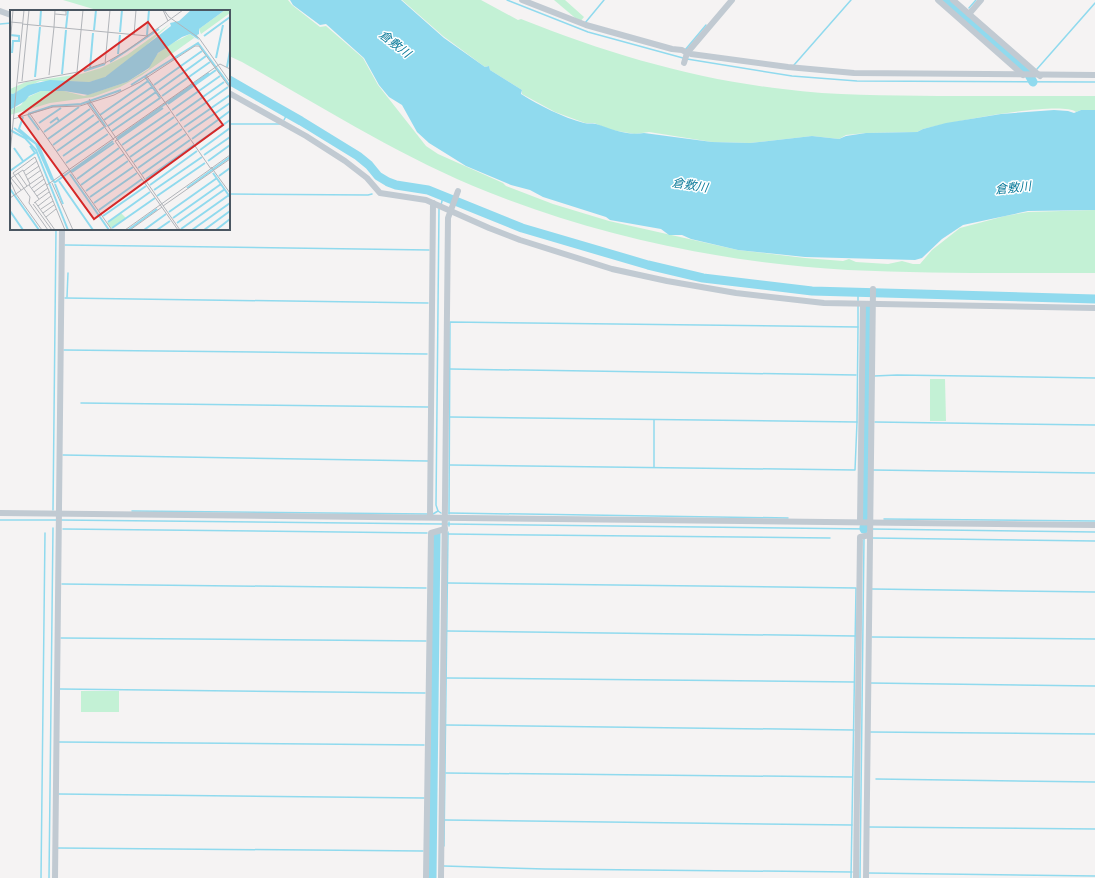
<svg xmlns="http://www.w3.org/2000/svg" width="1095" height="878" viewBox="0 0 1095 878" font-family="'Fira Sans Condensed','Noto Sans JP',sans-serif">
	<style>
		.green { fill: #c3f1d5 }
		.water { fill: #90daee }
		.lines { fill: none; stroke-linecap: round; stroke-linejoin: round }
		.stream { stroke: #90daee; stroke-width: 1.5 }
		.river { stroke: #90daee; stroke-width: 9 }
		.minor { stroke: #c1cad2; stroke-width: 6 }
		.labels { text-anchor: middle; stroke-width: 3; stroke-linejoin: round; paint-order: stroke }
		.water-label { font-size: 12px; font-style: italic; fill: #0c7c9b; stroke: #fff }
		.inset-river { fill: none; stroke: #90daee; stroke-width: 2 }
		.inset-road { fill: none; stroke: #b1b4b9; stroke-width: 1 }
		.view { fill: #d62828; fill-opacity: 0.15; stroke: #d62828; stroke-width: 2 }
		.inset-edge { fill: none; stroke: #4a5661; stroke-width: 2 }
	</style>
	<rect width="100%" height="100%" fill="#f5f3f3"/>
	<g class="green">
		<path d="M63 0H288L292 5 320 27 326 26 363 58 378 85 426 146 438 154 503 183 506 186 553 204 609 221 738 250 805 258 843 261 849 259 856 262 888 264 902 261 913 264H920L932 250 960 228 1005 216 1028 212 1095 210V273C1013 273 930 274 848 270 725 263 602 237 488 192 402 158 323 107 242 62L229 56V11H100Z"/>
		<path d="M402 0H481L518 20 521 19C606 53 693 79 783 89 835 96 886 95 938 96 990 96 1043 96 1095 96V110H1081L1076 112C1060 100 946 123 923 129L917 132 866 133 846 135 839 139 812 136 750 143 712 142 649 132 635 134 611 130 594 123H585L555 112 522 94V90L490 70 489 66 485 67 443 36Z"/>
		<path d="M554 0H565L584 17 580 22Z"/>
		<path d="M930 379H945L946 421H930Z"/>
		<rect x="81" y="691" width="38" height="21"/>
	</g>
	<path class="water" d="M290 0H401L444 38 485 67 489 66 490 70 522 90 521 94C540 106 562 117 584 123 588 124 592 123 596 124 612 129 627 136 644 133L712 142 750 143 812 136 839 139 846 136 866 133 917 132 923 129 946 123 1001 114 1054 110 1068 111 1074 113 1081 110H1095V210L1028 211 963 225 942 239 922 258 915 260 805 257 738 250 691 239 682 235H669L661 229 610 220 606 217 543 197 530 190 511 185 466 166 429 143 417 132 402 105 389 97 379 85 364 58 326 24 320 25 293 5Z"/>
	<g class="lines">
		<g class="stream">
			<path d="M507 0 588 32 683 58"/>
			<path d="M969 8 976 0"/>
			<path d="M962 16 963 15"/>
			<path d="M585 23 604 0"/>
			<path d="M0 24 11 23"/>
			<path d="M685 50 706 25"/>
			<path d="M687 59 792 76 857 81 1095 82"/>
			<path d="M794 65 851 0"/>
			<path d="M1037 69 1095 3"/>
			<path d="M284 120 287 114"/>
			<path d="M229 124H280"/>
			<path d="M386 185 388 182"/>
			<path d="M229 194 368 195 372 194"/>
			<path d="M441 205 443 197"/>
			<path d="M439 209 436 505 438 511 441 513"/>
			<path d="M65 245 429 250"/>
			<path d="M858 293V301"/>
			<path d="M67 297 68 273"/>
			<path d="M65 298 428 303"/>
			<path d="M64 350 427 354"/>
			<path d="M450 369 856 375"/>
			<path d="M874 376 897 375 1095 378"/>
			<path d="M81 403 428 407"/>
			<path d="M450 417 857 422 858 327"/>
			<path d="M866 422H868"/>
			<path d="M875 422 1095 425"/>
			<path d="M63 455 428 461"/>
			<path d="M450 465 855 470 857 422"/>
			<path d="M654 467V420"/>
			<path d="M865 470H867"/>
			<path d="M873 470 1095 473"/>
			<path d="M53 510 56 229"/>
			<path d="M132 511 428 514"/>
			<path d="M449 513 788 518"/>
			<path d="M433 514 438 511"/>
			<path d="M449 514 450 322 858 327V305"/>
			<path d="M865 517H867"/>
			<path d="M884 519 1095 521"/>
			<path d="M0 520H56"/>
			<path d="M60 520 442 524"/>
			<path d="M446 524 868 529"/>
			<path d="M449 526V522"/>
			<path d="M63 529 427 533"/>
			<path d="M872 529 1095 532"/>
			<path d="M448 534 830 538"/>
			<path d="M872 538 1095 541"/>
			<path d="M448 583 856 588 851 878"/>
			<path d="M62 584 426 588"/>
			<path d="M434 588H435"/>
			<path d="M872 589 1095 592"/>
			<path d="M447 631 855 636"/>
			<path d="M872 637 1095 639"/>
			<path d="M61 638 426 641"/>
			<path d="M447 678 854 682"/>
			<path d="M870 683 1095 686"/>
			<path d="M60 689 425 693"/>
			<path d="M432 693H434"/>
			<path d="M446 725 854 730"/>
			<path d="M870 732 1095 734"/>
			<path d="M59 742 424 745"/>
			<path d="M432 746H433"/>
			<path d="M446 773 852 777"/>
			<path d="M876 779 1095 782"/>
			<path d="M59 794 424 798"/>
			<path d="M431 798H433"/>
			<path d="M445 820 852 825"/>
			<path d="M869 827 1095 829"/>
			<path d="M444 846 448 532"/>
			<path d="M58 848 423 851"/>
			<path d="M431 851H432"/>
			<path d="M444 866 545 869 852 872"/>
			<path d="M868 873 1095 876"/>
			<path d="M41 878 45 533"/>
			<path d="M49 878 53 528"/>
			<path d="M860 878 864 538"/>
		</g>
		<g class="river">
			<path d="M944 0 1028 73 1033 82"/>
			<path d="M229 80 301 121 358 156 369 165 378 176 388 182 396 185 428 190 522 228 648 265 703 278 812 291 1095 299"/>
			<path d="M865 519 867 306"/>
			<path d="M864 529V527"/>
			<path d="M432 878 436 534"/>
		</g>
		<g class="minor">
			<path d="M522 0 586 25 672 49 682 50 687 53"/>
			<path d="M938 0 1023 75"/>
			<path d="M953 0 1040 76"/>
			<path d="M0 11 11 15"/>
			<path d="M969 14 981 0"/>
			<path d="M688 52 691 54 788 67 854 73 1095 75"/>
			<path d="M684 63 687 53 732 0"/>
			<path d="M229 93 306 136 345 161 367 178 380 193 426 200 489 228 520 240 612 269 667 281 736 293 824 303 1095 308"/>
			<path d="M0 513 1095 525"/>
			<path d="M430 517 433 203"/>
			<path d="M860 522 863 304"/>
			<path d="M55 878 62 229"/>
			<path d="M426 878 431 533 445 529"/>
			<path d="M441 878 448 218 458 191"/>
			<path d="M856 878 860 537 870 535"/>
			<path d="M866 878 873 289"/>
		</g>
	</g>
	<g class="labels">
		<g class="water-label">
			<text transform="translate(395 44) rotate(38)" y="4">倉敷川</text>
			<text transform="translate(690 185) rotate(9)" y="4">倉敷川</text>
			<text transform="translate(1013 188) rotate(-6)" y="4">倉敷川</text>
		</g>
	</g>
	<g transform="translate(10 10)">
		<rect width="220" height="220" fill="#f5f3f3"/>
		<path d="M215 0H220V3L191 24 189 19ZM160 14 120 50 92 69 79 72 30 71 3 84 0 83V79L16 72 71 64 91 58 117 45ZM180 24 186 29 184 28 132 65 110 77 83 87 40 93 0 105V100L11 95 16 88 31 81H54L74 86 117 72 139 59 141 50 155 37ZM111 203 116 208 101 218 97 213Z" fill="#c3f1d5"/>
		<path d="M181 0H215L189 19V24L187 25 189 30 180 24 172 27 148 43 139 58 117 72 78 85 54 81H31L19 86 15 91 0 100V83L3 84 18 75 40 70 79 72 95 67 161 16 160 13 169 11Z" fill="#90daee"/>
		<path class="inset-river" d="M30 15 31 0M56 18 58 0M84 20 86 0M110 22 112 0M0 25 9 26V31H3L2 43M137 25 139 0M194 26 220 7M108 44 110 25M206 48 213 15M100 52 149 19M217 57 220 41M80 58 83 23M74 61 95 54M52 64 56 20M25 67 30 17M121 75 188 33 220 76M144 75 192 41M149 80 196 46M152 86 200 52M78 91 96 117M158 94 206 60M162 100 210 66M18 104 42 96 71 94 111 80M18 105 29 120M90 105 138 71 135 67M166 106 214 72M13 107 9 119 29 136 44 172M94 110 142 77M170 111 218 77M29 113 51 98M40 113 47 108 49 111M98 116 146 82 138 71M174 117 220 85M4 118 26 134 42 170M0 120 15 128 26 140 58 220M102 121 150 88 146 82M34 122 69 97M178 122 220 93M107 128 199 63M38 129 80 99M182 129 220 101M107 130 153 98M186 134 220 110M43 135 84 105M112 135 160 102M4 138 13 151M190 140 220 118M47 141 89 111M116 141 164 107M194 145 220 127M53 146 94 117M120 147 168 113M198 151 220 135M124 152 172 119M56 153 98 124M128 158 176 124M0 161 25 143 20 136M62 162 104 133M203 163 220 187M60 164 99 220M132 164 180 130M209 166 220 158M67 169 109 138M136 169 184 135M49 171 83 220M44 173 103 131M45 174 53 194M71 175 114 144M140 175 187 141M177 178 220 147M0 179 29 220M144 180 192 147M76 181 118 151M147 186 195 153M80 187 123 157M84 193 127 163M89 200 132 169M0 201 13 220M159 202 207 168M93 206 136 176M163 208 211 174M98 212 140 182M167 213 215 179M102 218 145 188M171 219 219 185M118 220 147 199M134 220 156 204M147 220 160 211M182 220 220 193M194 220 220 201M206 220 220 209"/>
		<path class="inset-road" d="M153 0 158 11M154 0 159 7 189 28 220 72M162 8 173 0M0 12 12 13M12 14 138 26M124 25 126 0M0 36 3 0M95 53 116 41 162 8M95 54 100 0M67 62 73 0M39 65 44 17 45 0 56 1V5L45 4M136 65 201 159M12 71 19 0M8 73 68 62 94 53M79 89 170 220M77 93 104 130M20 104 102 220M3 109 43 97 70 96 104 85 130 72 185 36H189L220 78M107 130 105 131 168 220M0 144 14 0M201 157 220 183M13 160 20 174M204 160 220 149M14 161 27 151M8 163 17 176M16 165 29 156M0 170 6 184 32 220M17 170 31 160M42 173 63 220M19 175 29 189M37 175 210 54 220 59M22 178 34 169M11 180 1 168 13 160M24 182 36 173M27 186 38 178M0 188 33 165M25 192 45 220M24 193 39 182M23 194 42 220M28 196 41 186M153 196 203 161M31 199 43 191M33 203 44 195M36 207 46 199M38 220 19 193 20 187 3 163 25 147 55 220M115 220 220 145M120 220 152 197"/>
		<path class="view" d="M138 12 213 115 84 209 9 106Z"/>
		<rect width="220" height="220" class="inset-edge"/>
	</g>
</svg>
